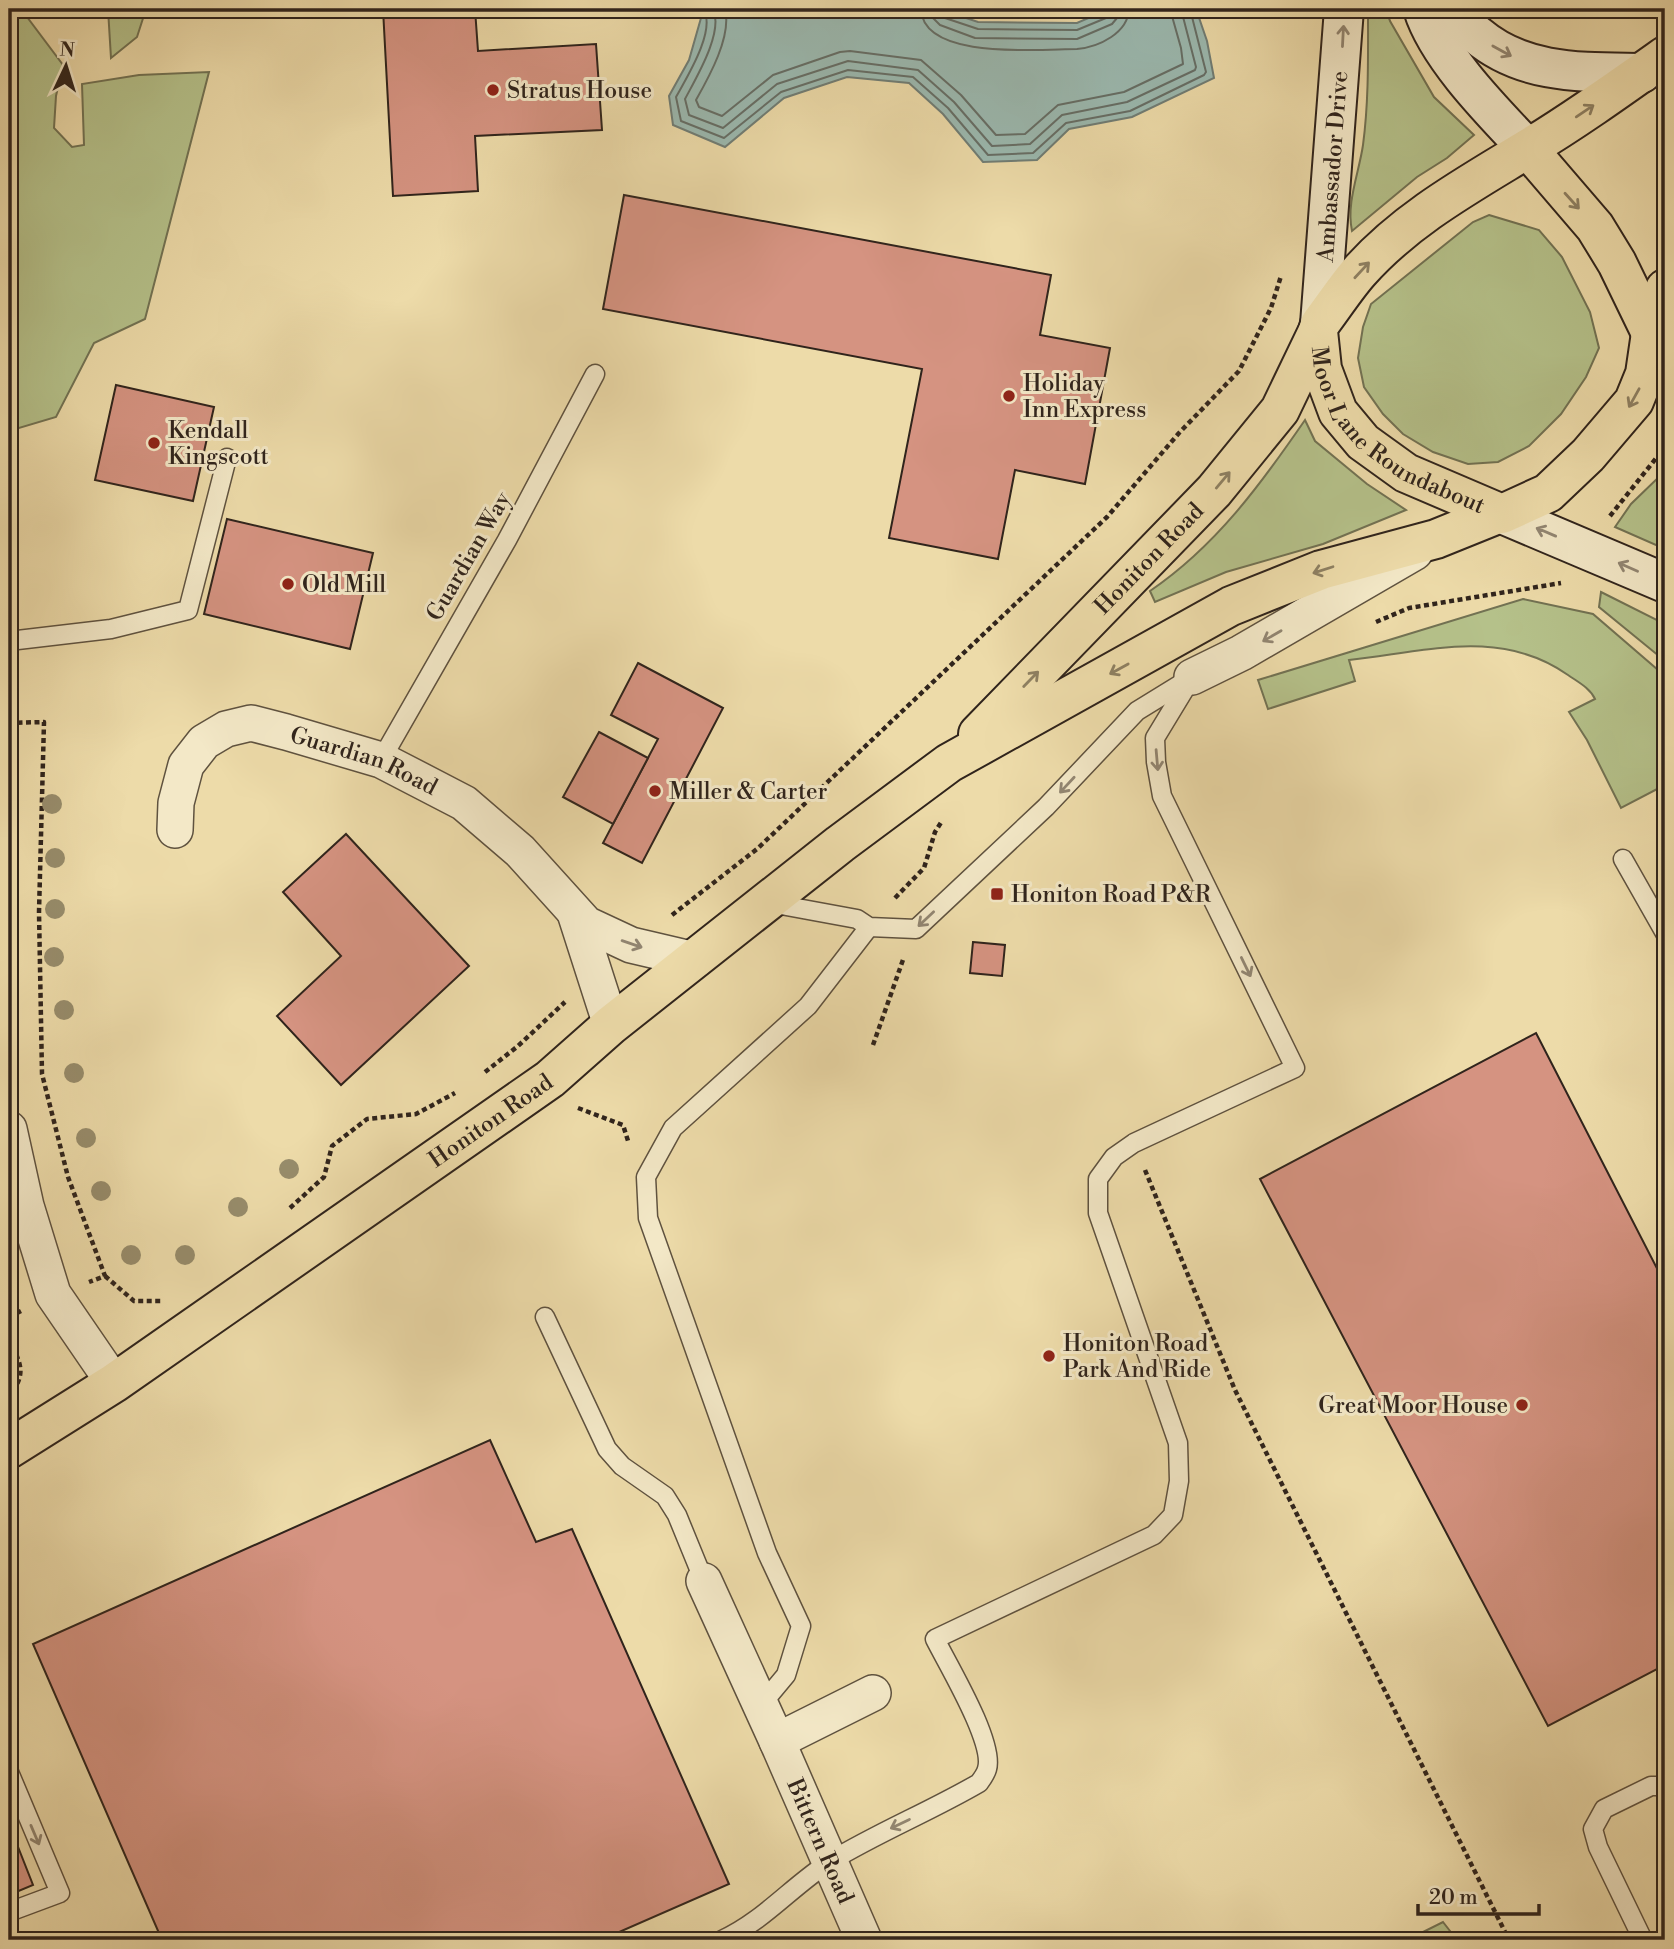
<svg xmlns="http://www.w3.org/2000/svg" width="1674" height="1949" viewBox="0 0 1674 1949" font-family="'Libre Bodoni',serif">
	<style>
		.green { fill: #b5c18a; stroke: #727253; stroke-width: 2 }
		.water { fill: #9bb9b0; stroke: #707d75; stroke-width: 2 }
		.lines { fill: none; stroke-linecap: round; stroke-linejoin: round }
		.shore { stroke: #666e66; stroke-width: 2 }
		.building { fill: #d59381; stroke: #30241c; stroke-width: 2 }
		.service-casing { stroke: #5f523f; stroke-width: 21 }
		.minor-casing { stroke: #5f523f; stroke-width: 38 }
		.secondary-casing { stroke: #30241c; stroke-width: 42 }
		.primary-casing { stroke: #30241c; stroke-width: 42 }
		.path { stroke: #30241c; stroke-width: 4.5; stroke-dasharray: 5 3.5; stroke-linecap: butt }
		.service { stroke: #f3e8c7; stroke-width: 18 }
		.minor { stroke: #f3e8c7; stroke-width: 35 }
		.secondary { stroke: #f3e8c7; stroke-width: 38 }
		.primary { stroke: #eddba9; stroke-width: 38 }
		.tree { fill: #978c6b }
		.oneway { stroke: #928672 }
		.oneway2 { stroke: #8e8062 }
		.poi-dot { fill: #8f2418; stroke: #f3e8c7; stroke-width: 2.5 }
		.labels { text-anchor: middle; stroke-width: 6; stroke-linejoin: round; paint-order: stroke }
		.poi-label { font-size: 23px; fill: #30241c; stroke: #f3e8c7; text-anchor: start }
		.street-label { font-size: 23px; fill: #30241c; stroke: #f3e8c7 }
	</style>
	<rect width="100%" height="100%" fill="#eddba9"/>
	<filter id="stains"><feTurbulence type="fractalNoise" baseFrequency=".00286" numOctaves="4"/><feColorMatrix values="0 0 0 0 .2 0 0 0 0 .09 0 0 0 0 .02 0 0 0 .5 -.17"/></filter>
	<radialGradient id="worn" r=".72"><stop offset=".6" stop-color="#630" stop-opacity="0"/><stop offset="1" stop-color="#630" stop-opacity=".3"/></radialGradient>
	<g class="green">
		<path d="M9 9H21L63 65 56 96 54 128 72 147 84 145 82 84 139 75 209 72 145 319 94 343 56 417 9 431Z"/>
		<path d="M108 9H146L137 37 111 58Z"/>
		<path d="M1368 9H1386L1390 21 1434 97 1474 135 1447 158 1417 177 1352 231C1346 203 1359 173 1363 145 1369 100 1368 54 1368 9Z"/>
		<path d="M1489 215 1539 230 1562 257 1590 312 1599 348 1586 377 1561 414 1529 446 1498 462 1468 464 1433 452 1403 434 1383 414 1364 387 1358 358 1363 327 1371 304 1473 222Z"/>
		<path d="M1305 420 1315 441 1367 484 1406 510 1323 544 1226 572 1155 602 1150 591C1216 546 1261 484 1305 420Z"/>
		<path d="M1665 471V549L1615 527 1631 504Z"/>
		<path d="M1601 592 1665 624V661L1599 607Z"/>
		<path d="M1523 599 1593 614 1665 676V790L1661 787 1621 808 1587 740 1569 712 1595 699C1590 688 1578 682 1568 675 1500 627 1424 652 1349 660L1355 681 1268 709 1258 680Z"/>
		<path d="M1443 1922 1457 1940H1407Z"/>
	</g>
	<path class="water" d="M694 9H939L978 22 1077 23 1109 9H1196L1207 41 1214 78 1132 117 1069 129 1037 160 983 162 943 114 909 83 847 77 784 98 725 147 673 125 669 96 689 60 701 18Z"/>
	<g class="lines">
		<g class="shore">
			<path d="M703 9C717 29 687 77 676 97L681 121 724 138 781 92 848 70 913 77 948 108 988 155 1033 153 1066 123 1130 111 1204 75 1206 72 1190 9"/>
			<path d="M713 9C724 32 696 78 685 99L689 115 723 128 777 84 848 61 918 70 954 102 992 146 1030 144 1062 115 1127 102 1195 70 1196 67 1181 9"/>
			<path d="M725 9C732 36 709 77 696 100L699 107 722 116 773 75 840 52 850 51 921 60 961 95 996 135 1025 134 1058 105 1124 92 1183 64 1181 48 1170 9"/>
			<path d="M921 9C923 61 1041 49 1077 49 1099 47 1128 33 1129 9"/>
			<path d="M932 9 933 18 940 25 975 38 1077 39 1112 24 1117 18 1118 9"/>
			<path d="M941 9V14L945 18 978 29 1077 30 1106 18 1109 9"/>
		</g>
	</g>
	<g class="building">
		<path d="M383 9H475L478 51 596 44 602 130 475 136 478 191 393 196Z"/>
		<path d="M624 195 1051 275 1040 335 1110 348 1085 484 1015 470 998 559 889 538 922 369 603 309Z"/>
		<path d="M116 385 214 407 193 501 95 480Z"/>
		<path d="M227 519 373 553 350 649 204 614Z"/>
		<path d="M638 663 723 708 642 863 603 843 658 739 611 715Z"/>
		<path d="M599 732 648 758 613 824 563 797Z"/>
		<path d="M346 834 469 966 341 1085 277 1016 341 956 283 892Z"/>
		<path d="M973 942 1005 945 1002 976 970 973Z"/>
		<path d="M1536 1033 1665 1284V1665L1548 1726 1260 1179Z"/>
		<path d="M490 1440 536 1542 572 1529 729 1884 601 1940H162L33 1644Z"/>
		<path d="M9 1824 33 1885 9 1895Z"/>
	</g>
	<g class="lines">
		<defs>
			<g id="service">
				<path d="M9 641 111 629 188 610 227 458"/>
				<path d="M381 760 507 540 595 374"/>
				<path d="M1623 859 1665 933"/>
				<path d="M770 903 857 919 869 927 916 929 1046 807 1137 711 1189 679"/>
				<path d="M545 1317 607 1449 622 1466 665 1496 677 1515 704 1581"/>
				<path d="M761 1705 786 1675 801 1626 767 1553 648 1218 646 1177 673 1128 808 1006 869 927"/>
				<path d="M9 1772 60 1893 9 1912"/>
				<path d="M722 1940C764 1921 793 1885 831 1861 879 1832 931 1811 979 1783 982 1779 986 1773 987 1769 995 1743 948 1665 935 1639L1154 1535 1173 1515 1179 1481 1178 1443 1098 1213V1179L1114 1157 1134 1143 1295 1068 1162 796 1156 762 1155 738 1192 677"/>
				<path d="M1643 1940 1598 1847 1593 1829 1604 1809 1651 1786H1665"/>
			</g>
			<g id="minor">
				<path d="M1192 677 1241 653 1415 552"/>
				<path id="s1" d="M175 830 176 803 186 765 204 742 226 729 251 723 286 732 381 760 464 803 520 851 586 924 631 945 695 960"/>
				<path d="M575 913 611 1025"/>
				<path d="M9 1129 26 1206 53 1294 114 1383"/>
				<path id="s2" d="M704 1581 777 1741 864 1940"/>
				<path d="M777 1741 873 1693"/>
			</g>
			<g id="secondary">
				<path d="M1423 9C1438 57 1493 112 1528 149"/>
				<path d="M1450 9C1459 18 1467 27 1477 35 1524 75 1583 72 1642 73"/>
				<path id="s3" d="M1320 324 1344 9"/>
				<path d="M1502 514 1665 583"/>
			</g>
			<g id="primary">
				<path id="s4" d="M1665 56C1620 88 1574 121 1527 149 1468 185 1406 219 1359 272 1345 288 1333 307 1320 324L1318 331 1322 369 1338 412 1363 442 1406 473 1502 514 1548 493 1588 455 1634 401 1645 374 1651 333 1665 289"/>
				<path d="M1528 149 1595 227 1617 263 1651 333"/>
				<path id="s5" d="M978 734 1214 491 1280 410 1318 331"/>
				<path id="s6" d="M9 1449 114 1383 550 1079 611 1025 840 844 949 763 1231 606 1321 570 1436 539 1498 514"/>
			</g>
		</defs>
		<use href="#service" class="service-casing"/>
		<use href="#minor" class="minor-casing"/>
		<use href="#secondary" class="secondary-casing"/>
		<use href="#primary" class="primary-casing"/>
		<g class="path">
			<path d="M1610 516 1665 447"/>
			<path d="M1376 622 1409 608 1561 583"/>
			<path d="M9 723 44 722 39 912 42 1074 68 1177 105 1276 89 1282"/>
			<path d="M895 898 924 868 935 832 942 821"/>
			<path d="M672 915 757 849 1107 517 1179 433 1239 371 1271 308 1281 276"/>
			<path d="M873 1045 904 957"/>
			<path d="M485 1072 518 1046 565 1002"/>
			<path d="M578 1108 623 1125 629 1144"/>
			<path d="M1145 1170 1235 1390 1509 1940"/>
			<path d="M290 1208 324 1177 332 1146 367 1119 416 1114 455 1093"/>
			<path d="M105 1276 134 1301H162"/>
			<path d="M9 1317 21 1311"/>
			<path d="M9 1339C20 1363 28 1373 9 1396"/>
		</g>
		<use href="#service" class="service"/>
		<use href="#minor" class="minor"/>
		<use href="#secondary" class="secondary"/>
		<use href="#primary" class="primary"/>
	</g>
	<g class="tree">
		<circle cx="52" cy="804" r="10"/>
		<circle cx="55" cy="858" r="10"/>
		<circle cx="55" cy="909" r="10"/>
		<circle cx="54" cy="957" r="10"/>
		<circle cx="64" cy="1010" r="10"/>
		<circle cx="74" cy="1073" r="10"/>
		<circle cx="86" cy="1138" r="10"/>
		<circle cx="289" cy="1169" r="10"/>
		<circle cx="101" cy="1191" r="10"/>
		<circle cx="238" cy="1207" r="10"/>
		<circle cx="131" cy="1255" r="10"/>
		<circle cx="185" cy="1255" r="10"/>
	</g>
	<defs><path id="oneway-shaft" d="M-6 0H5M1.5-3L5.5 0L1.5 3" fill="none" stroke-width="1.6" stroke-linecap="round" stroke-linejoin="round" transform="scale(1.75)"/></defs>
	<g class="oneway">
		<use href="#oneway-shaft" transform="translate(1343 36) rotate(-87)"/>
		<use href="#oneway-shaft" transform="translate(1502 51) rotate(29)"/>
		<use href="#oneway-shaft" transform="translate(1546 532) rotate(-157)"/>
		<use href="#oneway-shaft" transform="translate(1628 567) rotate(-156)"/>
		<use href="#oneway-shaft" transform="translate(1272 636) rotate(150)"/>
		<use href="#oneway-shaft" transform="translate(1157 760) rotate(85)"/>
		<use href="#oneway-shaft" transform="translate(1067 785) rotate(133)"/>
		<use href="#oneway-shaft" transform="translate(926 919) rotate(137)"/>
		<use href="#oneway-shaft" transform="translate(632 944) rotate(19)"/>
		<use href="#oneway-shaft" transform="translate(1246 967) rotate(64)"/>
		<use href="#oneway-shaft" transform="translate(900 1824) rotate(154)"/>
		<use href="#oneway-shaft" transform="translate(35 1835) rotate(67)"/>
	</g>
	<g class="oneway2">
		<use href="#oneway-shaft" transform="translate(1585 111) rotate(-34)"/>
		<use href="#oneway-shaft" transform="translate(1572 201) rotate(48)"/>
		<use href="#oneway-shaft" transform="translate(1362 270) rotate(-47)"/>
		<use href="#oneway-shaft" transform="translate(1634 398) rotate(119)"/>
		<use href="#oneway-shaft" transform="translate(1223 480) rotate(-50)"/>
		<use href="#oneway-shaft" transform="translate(1323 570) rotate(162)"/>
		<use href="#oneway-shaft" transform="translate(1119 669) rotate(151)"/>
		<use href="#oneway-shaft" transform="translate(1031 679) rotate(-46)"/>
	</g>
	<g class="poi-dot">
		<circle cx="493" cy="90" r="7"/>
		<circle cx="1009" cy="396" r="7"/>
		<circle cx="154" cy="443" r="7"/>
		<circle cx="288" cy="584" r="7"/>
		<circle cx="655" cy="791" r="7"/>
		<rect x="990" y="887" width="14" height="14" rx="3.5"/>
		<circle cx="1049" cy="1356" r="7"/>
		<circle cx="1522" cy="1405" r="7"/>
	</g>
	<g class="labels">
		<g class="poi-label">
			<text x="507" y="98">Stratus House</text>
			<text x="1023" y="391">Holiday<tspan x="1023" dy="26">Inn Express</tspan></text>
			<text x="168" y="438">Kendall<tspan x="168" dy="26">Kingscott</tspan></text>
			<text x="302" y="592">Old Mill</text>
			<text x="669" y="799">Miller &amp; Carter</text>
			<text x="1011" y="902">Honiton Road P&amp;R</text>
			<text x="1063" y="1351">Honiton Road<tspan x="1063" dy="26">Park And Ride</tspan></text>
			<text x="1508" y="1413" text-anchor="end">Great Moor House</text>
		</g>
		<g class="street-label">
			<text dy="8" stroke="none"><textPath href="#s3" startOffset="158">Ambassador Drive</textPath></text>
			<text dy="8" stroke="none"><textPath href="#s4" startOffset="586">Moor Lane Roundabout</textPath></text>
			<text transform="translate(468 556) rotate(-60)" y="8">Guardian Way</text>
			<text dy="8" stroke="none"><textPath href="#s5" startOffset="245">Honiton Road</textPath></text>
			<text dy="8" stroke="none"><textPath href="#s1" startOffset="266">Guardian Road</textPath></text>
			<text dy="8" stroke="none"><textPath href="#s6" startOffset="583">Honiton Road</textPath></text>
			<text dy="8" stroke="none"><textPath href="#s2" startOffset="285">Bittern Road</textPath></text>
		</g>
	</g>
	<rect width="1674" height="1949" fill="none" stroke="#eddba9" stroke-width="35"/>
	<rect x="10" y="10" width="1653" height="1928" fill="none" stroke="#30241c" stroke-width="3.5"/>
	<rect x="18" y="18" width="1639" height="1914" fill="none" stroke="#30241c" stroke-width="2"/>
	<g transform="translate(66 66) rotate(4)" stroke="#f3e8c7" stroke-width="5" paint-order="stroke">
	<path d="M0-5L12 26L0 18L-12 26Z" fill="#30241c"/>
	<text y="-10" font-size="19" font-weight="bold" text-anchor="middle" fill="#30241c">N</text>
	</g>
	<path d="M1418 1904v10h121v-10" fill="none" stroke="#30241c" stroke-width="3.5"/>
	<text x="1429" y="1904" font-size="21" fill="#30241c" stroke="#f3e8c7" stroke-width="5" paint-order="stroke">20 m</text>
	<rect width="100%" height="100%" filter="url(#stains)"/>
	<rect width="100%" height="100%" fill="url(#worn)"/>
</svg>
